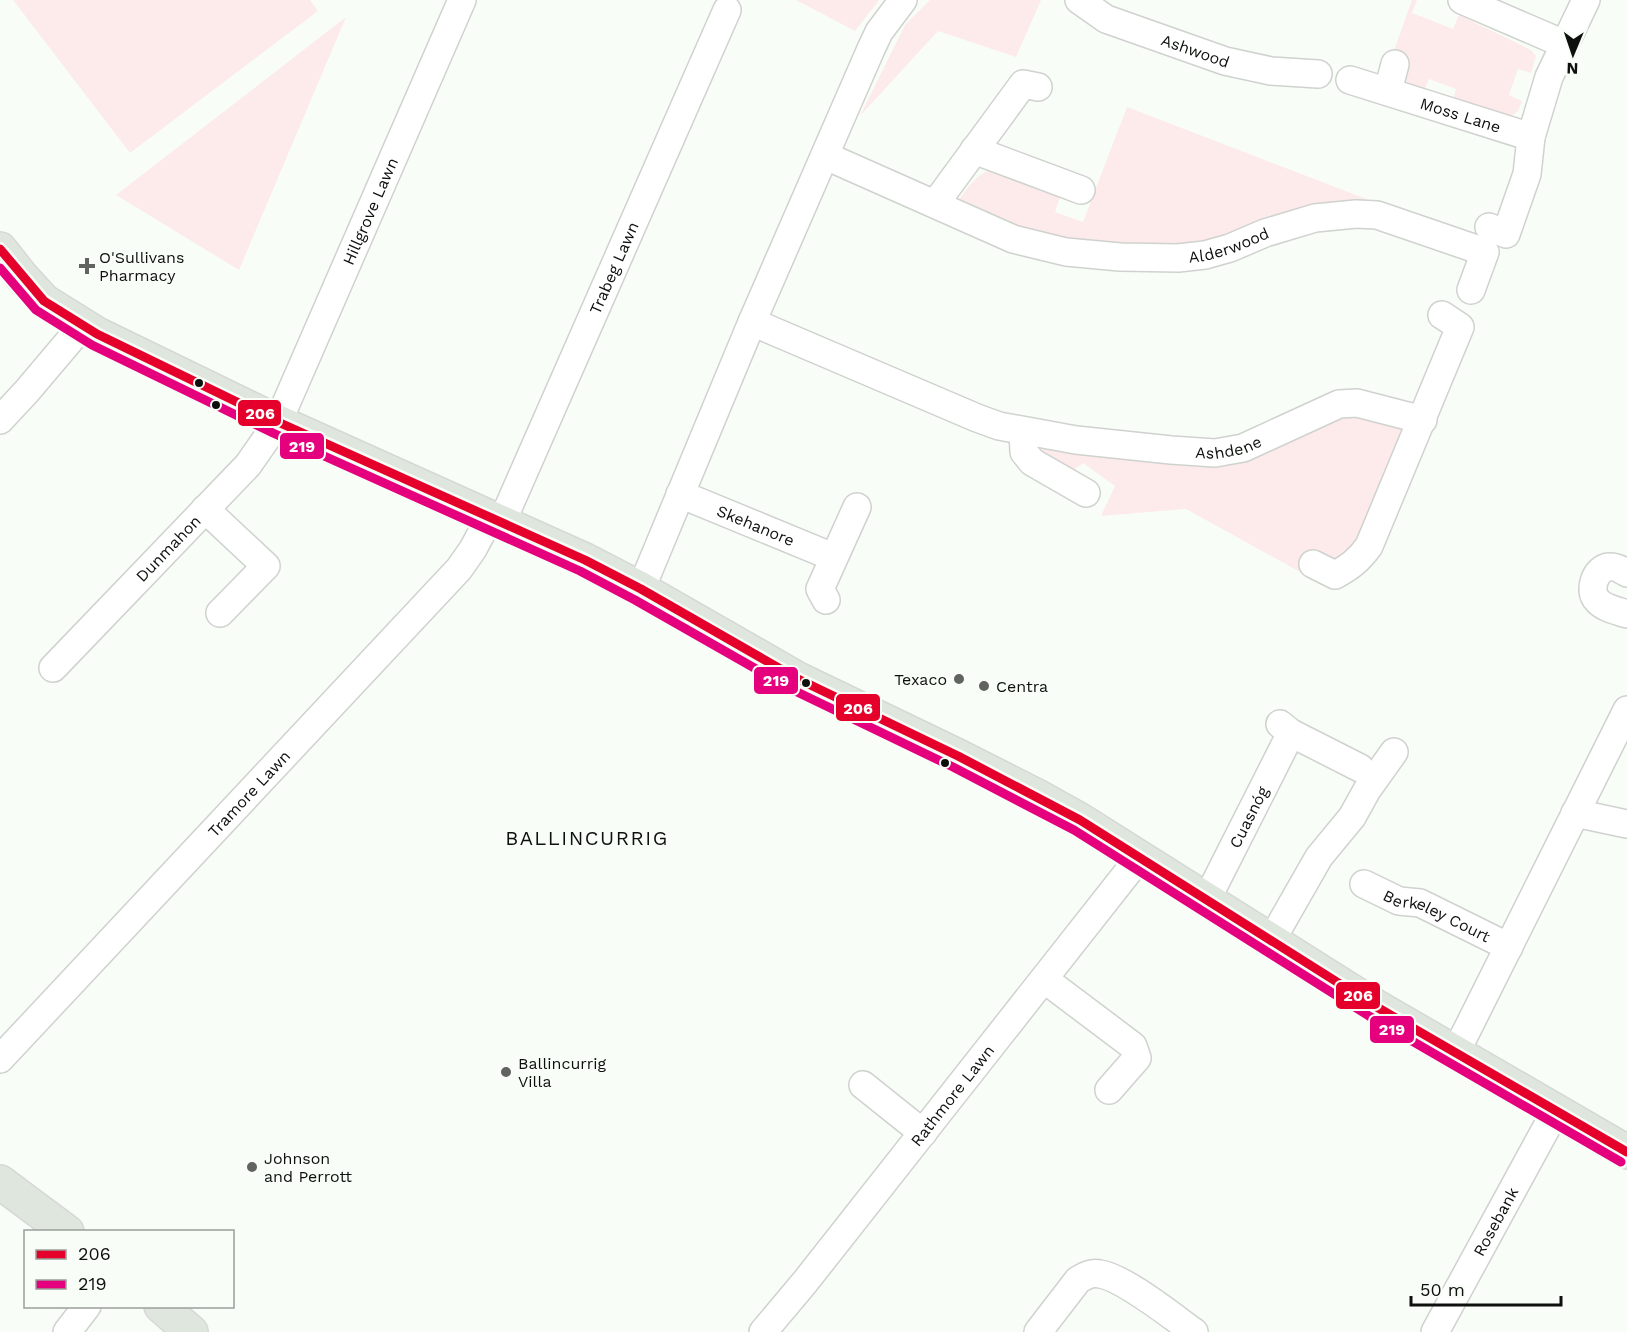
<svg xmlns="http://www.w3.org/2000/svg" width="1627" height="1332" viewBox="0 0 1627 1332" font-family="'Work Sans',sans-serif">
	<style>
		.green { fill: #fcebea }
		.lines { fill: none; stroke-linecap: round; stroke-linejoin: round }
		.minor-casing { stroke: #cfd2ce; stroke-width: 30 }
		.major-casing { stroke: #d6d8d6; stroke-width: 36 }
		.minor { stroke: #fefffe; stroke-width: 27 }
		.major { stroke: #dfe6de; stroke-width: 33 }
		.bus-1-casing { stroke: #f8fef7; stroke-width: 14 }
		.bus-2-casing { stroke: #f8fef7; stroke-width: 14 }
		.bus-1 { stroke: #e4002b; stroke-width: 9 }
		.bus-2 { stroke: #e5007d; stroke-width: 9 }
		.poi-dot { fill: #606360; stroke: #f8fef7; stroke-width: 2 }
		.bus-dot { fill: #0e100e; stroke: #f8fef7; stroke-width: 2 }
		.labels { text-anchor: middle; stroke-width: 4.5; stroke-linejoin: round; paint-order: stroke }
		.street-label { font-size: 16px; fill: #0e100e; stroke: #f8fef7 }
		.poi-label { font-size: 16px; fill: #0e100e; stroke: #f8fef7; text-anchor: start }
		.quarter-label { font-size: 20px; letter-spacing: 1.5px; fill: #0e100e; stroke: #f8fef7 }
		.line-badge { stroke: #f8fef7; stroke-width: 2 }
		.badge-label { font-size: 16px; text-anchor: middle; font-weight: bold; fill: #fff }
	</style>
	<rect width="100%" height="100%" fill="#f9fdf8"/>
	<g class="green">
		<path d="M13 0H310L318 11 130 153Z"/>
		<path d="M796 0H879L855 31Z"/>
		<path d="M930 0H1041L1016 57 938 31 860 116 905 25Z"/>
		<path d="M1412 0H1417L1412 13 1453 29 1459 15 1531 50 1536 56 1531 73 1518 69 1509 95 1522 101 1518 111 1510 117 1453 100 1456 89 1429 79 1423 93 1409 86 1404 77 1409 64 1391 59Z"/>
		<path d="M346 17 239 270 116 195Z"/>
		<path d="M1127 107 1369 200 1352 202 1189 249 1045 239 957 204C964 191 978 172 993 169L1061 194 1055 212 1083 222Z"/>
		<path d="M1347 411 1402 426 1404 432 1361 541 1342 559H1335L1316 552 1302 573 1186 509 1101 516 1115 486 1083 463 1070 473 1039 453 1042 446 1197 462Z"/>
	</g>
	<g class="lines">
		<defs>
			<g id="minor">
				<path id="s1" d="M1079 0 1106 19 1225 61 1271 71 1318 74"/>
				<path d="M1462 0 1564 44"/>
				<path id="s2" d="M1350 80 1531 137"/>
				<path d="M1388 91 1395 64"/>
				<path d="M974 150 1081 190"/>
				<path id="s3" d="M826 156 1013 239 1066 252 1120 257 1178 258 1205 255 1230 248 1265 233 1315 218 1356 214 1377 215 1485 252 1471 290"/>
				<path d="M935 204 1023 84 1038 87"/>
				<path d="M1489 227 1506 234 1527 174 1531 137 1549 77 1586 0"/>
				<path id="s4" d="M752 322 977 418 999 426 1076 440 1171 450 1215 453 1243 448 1339 404 1357 403 1423 420"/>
				<path d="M0 420 27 391 82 326"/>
				<path d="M1023 431 1024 452 1032 462 1086 493"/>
				<path id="s5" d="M680 494 833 557"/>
				<path d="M205 509 266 566 220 613"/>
				<path id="s6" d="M501 524 727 10"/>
				<path d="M1313 564 1335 575C1350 567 1359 560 1369 546L1460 327 1442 315"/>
				<path d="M1627 573C1622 570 1615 566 1609 567 1595 568 1588 591 1597 600 1603 608 1618 611 1627 614"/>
				<path d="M641 589 752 322 871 49 879 32 903 0"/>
				<path d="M826 600 820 589 857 507"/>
				<path id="s7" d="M53 668 248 465 278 422 462 0"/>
				<path d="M1280 724 1291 733 1360 768"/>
				<path d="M1575 813 1627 824"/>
				<path id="s8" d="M1364 884 1399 901 1420 903 1509 947"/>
				<path id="s9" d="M1206 901 1291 733"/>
				<path d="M1271 941 1319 857 1352 817 1367 790 1394 752"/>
				<path d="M1044 979 1133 1046 1137 1058 1109 1090"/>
				<path d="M1456 1052 1627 710"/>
				<path id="s10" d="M0 1059 459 569 473 549 489 519"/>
				<path d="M863 1085 923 1133"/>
				<path d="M67 1332 87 1306"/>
				<path id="s11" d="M763 1332 805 1282 1139 858"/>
				<path d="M1038 1332 1078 1280C1085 1276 1091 1272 1100 1274 1123 1277 1173 1317 1194 1332"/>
				<path id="s12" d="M1435 1332 1555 1112"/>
			</g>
			<g id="major">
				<path d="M0 249 22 277 44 301 97 334 278 422 585 560 641 589 798 679 958 756 1037 796 1080 820 1375 1006 1627 1152"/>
				<path d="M0 1182 67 1232"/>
				<path d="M161 1306 191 1332"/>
			</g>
		</defs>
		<use href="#minor" class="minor-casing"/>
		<use href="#major" class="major-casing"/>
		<use href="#minor" class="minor"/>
		<use href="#major" class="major"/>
		<defs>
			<path id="bus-1" d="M0 249 44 301 97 334 278 422 585 560 641 589 798 679 958 756 1080 820 1375 1006 1627 1152"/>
			<path id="bus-2" d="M0 268 36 310 92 345 273 433 580 571 635 600 793 690 953 767 1074 830 1369 1016 1621 1162"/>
		</defs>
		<use href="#bus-1" class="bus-1-casing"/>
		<use href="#bus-2" class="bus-2-casing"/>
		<use href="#bus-1" class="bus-1"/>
		<use href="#bus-2" class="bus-2"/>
	</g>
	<g class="poi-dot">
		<path d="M84 257h6v6h6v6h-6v6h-6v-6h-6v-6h6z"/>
		<circle cx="959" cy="679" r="6"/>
		<circle cx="984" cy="686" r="6"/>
		<circle cx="506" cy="1072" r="6"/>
		<circle cx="252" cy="1167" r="6"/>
	</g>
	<g class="bus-dot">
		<circle cx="199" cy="383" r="5"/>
		<circle cx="216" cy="405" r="5"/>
		<circle cx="806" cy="683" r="5"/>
		<circle cx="945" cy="763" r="5"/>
	</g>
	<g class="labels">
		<g class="street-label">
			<text dy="6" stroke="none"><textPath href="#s1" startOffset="128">Ashwood</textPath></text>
			<text dy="6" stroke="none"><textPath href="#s2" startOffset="116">Moss Lane</textPath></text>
			<text dy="6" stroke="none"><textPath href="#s7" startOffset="564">Hillgrove Lawn</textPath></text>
			<text dy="6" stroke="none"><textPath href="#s3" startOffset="424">Alderwood</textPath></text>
			<text dy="6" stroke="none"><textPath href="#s6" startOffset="280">Trabeg Lawn</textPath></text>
			<text dy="6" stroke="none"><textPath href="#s4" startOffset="500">Ashdene</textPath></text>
			<text dy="6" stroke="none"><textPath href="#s5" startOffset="82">Skehanore</textPath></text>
			<text dy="6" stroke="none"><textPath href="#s7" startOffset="166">Dunmahon</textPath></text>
			<text dy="6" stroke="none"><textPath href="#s10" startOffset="364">Tramore Lawn</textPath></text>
			<text dy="6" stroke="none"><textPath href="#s9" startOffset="94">Cuasnóg</textPath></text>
			<text dy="6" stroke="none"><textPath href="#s8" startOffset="80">Berkeley Court</textPath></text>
			<text dy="6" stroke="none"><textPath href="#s11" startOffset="303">Rathmore Lawn</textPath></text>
			<text dy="6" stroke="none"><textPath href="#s12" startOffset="126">Rosebank</textPath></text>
		</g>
		<g class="poi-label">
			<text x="99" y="263">O'Sullivans<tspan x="99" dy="18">Pharmacy</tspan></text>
			<text x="947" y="685" text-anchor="end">Texaco</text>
			<text x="996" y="692">Centra</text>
			<text x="518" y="1069">Ballincurrig<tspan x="518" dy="18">Villa</tspan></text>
			<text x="264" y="1164">Johnson<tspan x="264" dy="18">and Perrott</tspan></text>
		</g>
		<g class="quarter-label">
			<text x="587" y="845">BALLINCURRIG</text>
		</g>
	</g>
	<g class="line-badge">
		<rect x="237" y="399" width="45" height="28" rx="6" fill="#e4002b"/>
		<rect x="279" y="432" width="46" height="28" rx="6" fill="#e5007d"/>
		<rect x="753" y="666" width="46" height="29" rx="6" fill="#e5007d"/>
		<rect x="835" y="693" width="46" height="29" rx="6" fill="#e4002b"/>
		<rect x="1335" y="981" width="46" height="29" rx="6" fill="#e4002b"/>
		<rect x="1369" y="1015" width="46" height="29" rx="6" fill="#e5007d"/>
	</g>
	<g class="badge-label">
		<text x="260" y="419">206</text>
		<text x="302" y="452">219</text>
		<text x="776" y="686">219</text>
		<text x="858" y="714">206</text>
		<text x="1358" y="1001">206</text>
		<text x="1392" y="1035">219</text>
	</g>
	<rect x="24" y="1230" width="210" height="78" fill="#f8fef7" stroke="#9a9f9a" stroke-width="1.5"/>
	<rect x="36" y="1250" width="30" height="9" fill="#e4002b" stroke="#9a9f9a" stroke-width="1.5"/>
	<text x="78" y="1260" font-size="18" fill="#0e100e">206</text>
	<rect x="36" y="1280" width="30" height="9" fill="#e5007d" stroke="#9a9f9a" stroke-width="1.5"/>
	<text x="78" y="1290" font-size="18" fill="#0e100e">219</text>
	<g transform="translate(1573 54) rotate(182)" stroke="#f8fef7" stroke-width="4.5" paint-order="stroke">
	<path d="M0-4.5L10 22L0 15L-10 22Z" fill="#0e100e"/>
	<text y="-9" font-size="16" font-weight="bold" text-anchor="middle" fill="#0e100e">N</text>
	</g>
	<path d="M1411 1296v9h150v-9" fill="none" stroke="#0e100e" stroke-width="3"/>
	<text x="1420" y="1296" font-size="18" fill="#0e100e" stroke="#f8fef7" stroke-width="4.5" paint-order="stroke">50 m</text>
</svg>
